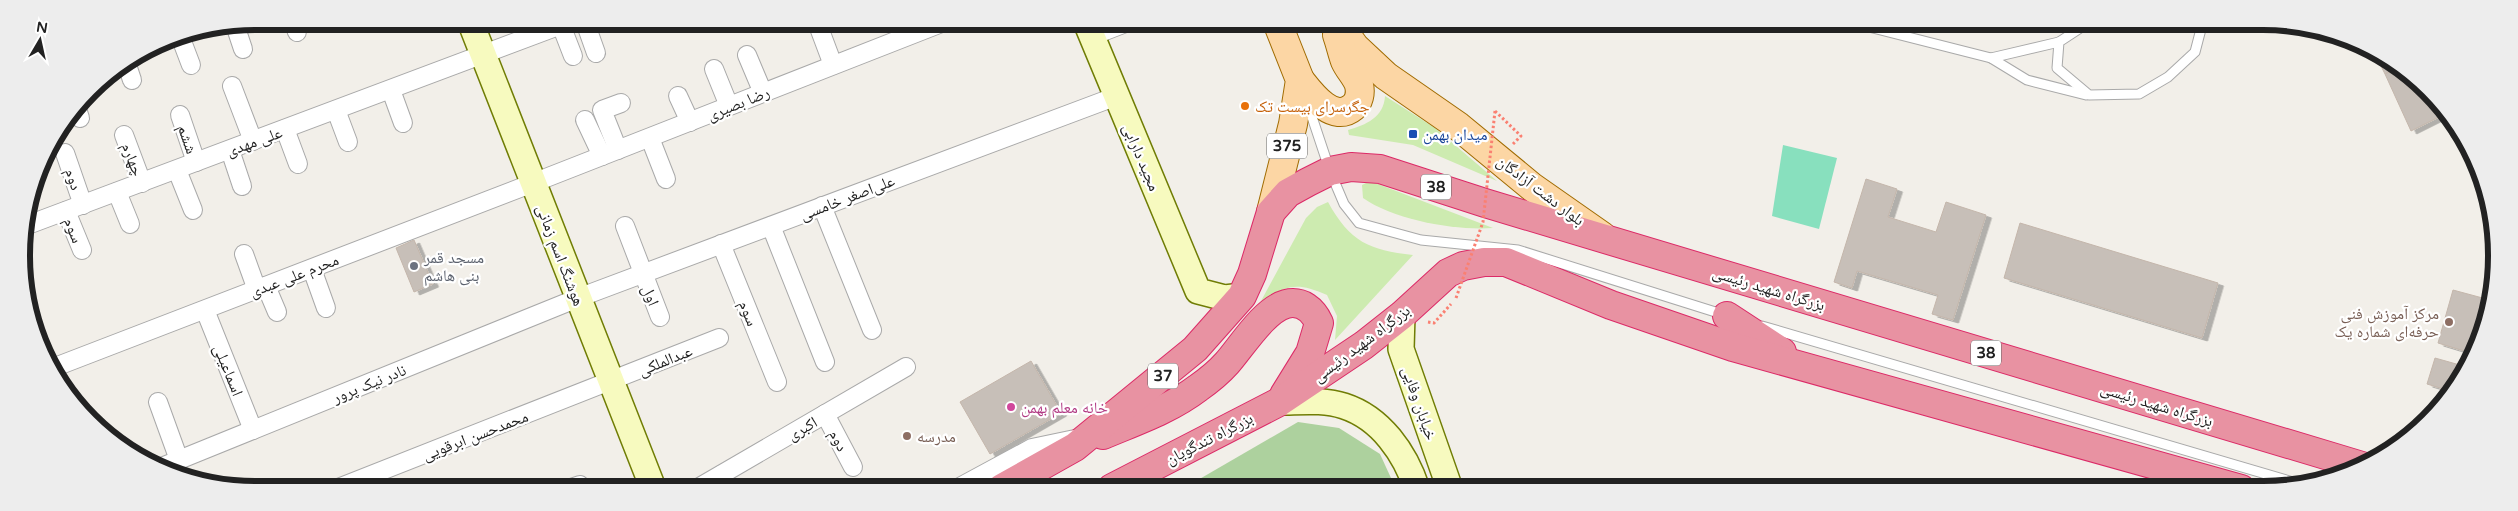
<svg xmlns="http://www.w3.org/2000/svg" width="2518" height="511" viewBox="0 0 2518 511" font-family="'Varela Round','Noto Naskh Arabic',sans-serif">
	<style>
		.grass { fill: #cdebb0 }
		.forest { fill: #add19e }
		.pitch { fill: #88e0be }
		.building { fill: #c7bfb8; stroke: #c4b6ab; filter: url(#shadow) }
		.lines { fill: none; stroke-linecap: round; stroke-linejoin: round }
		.lane-casing { stroke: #a9a9a9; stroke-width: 11 }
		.street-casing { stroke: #a9a9a9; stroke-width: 20 }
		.secondary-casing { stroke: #707d05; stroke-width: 28 }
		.primary-casing { stroke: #a06b00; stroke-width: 30 }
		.highway-casing { stroke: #dc2a67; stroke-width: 30 }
		.path { stroke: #fa8072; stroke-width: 3; stroke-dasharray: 2.5 2.5; stroke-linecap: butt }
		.lane { stroke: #fff; stroke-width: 9 }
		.street { stroke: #fff; stroke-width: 18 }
		.secondary { stroke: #f7fabf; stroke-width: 25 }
		.primary { stroke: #fcd6a4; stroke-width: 28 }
		.highway { stroke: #e892a2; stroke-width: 28 }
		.path-bridge { stroke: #fa8072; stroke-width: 3; stroke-dasharray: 2.5 2.5; stroke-linecap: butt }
		.food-dot { fill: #e8710a; stroke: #fff; stroke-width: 2 }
		.transit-dot { fill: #1a4fb4; stroke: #fff; stroke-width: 2 }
		.worship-dot { fill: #6b7280; stroke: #fff; stroke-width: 2 }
		.education-dot { fill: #8d6e63; stroke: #fff; stroke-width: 2 }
		.hotel-dot { fill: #d1479c; stroke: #fff; stroke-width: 2 }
		.labels { text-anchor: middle; stroke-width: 4.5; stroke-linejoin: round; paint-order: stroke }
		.shield { fill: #fff; stroke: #646464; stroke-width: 1 }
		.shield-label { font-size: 15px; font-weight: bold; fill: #222 }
		.street-label { font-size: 16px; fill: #222; stroke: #fff }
		.food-label { font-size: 16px; fill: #c56008; stroke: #fff; text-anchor: start }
		.transit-label { font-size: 16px; fill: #164399; stroke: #fff; text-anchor: start }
		.worship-label { font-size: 16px; fill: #5b616d; stroke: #fff; text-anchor: start }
		.education-label { font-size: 16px; fill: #785e54; stroke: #fff; text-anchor: end }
		.hotel-label { font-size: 16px; fill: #b23c85; stroke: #fff; text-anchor: start }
		.rim { fill: none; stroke: #222; stroke-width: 6 }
	</style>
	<defs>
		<filter id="shadow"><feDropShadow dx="5.5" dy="3" stdDeviation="0" flood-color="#0004"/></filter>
	</defs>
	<rect width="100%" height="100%" fill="#f2efe9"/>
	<g class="grass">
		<path d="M1385 96 1435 128 1497 181 1413 145 1349 135 1348 130C1366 125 1384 117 1385 96Z"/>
		<path d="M1370 181 1493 228C1456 231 1394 220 1363 198L1362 185Z"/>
		<path d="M1328 202C1350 242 1369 250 1413 255L1335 340 1337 316 1327 295C1296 282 1289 285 1261 301L1306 218 1317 207Z"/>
	</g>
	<path class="forest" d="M1298 422 1339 428 1380 454 1396 489 1184 488Z"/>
	<path class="pitch" d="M1783 145 1837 158 1819 229 1772 216Z"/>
	<g class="building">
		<path d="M2373 50 2379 52 2397 68 2385 74Z"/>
		<path d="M2397 68 2448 113 2459 134 2452 138 2441 116 2411 131 2385 74Z"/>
		<path d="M1866 179 1897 189 1888 217 1936 232 1946 202 1986 215 1953 320 1932 314 1938 295 1857 271 1852 288 1834 282Z"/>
		<path d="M2020 223 2218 283 2202 338 2004 278Z"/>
		<path d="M414 240 433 284 414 292 396 248Z"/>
		<path d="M2453 290 2490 300 2474 354 2438 343Z"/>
		<path d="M2435 358 2467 367 2450 391 2427 384Z"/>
		<path d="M1031 361 1061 413 990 454 960 402Z"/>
	</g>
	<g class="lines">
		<defs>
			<g id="lane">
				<path d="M1853 23 1991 58 2027 80 2086 95"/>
				<path d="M2088 23 2059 42 2057 68 2089 95 2139 94 2168 77 2195 52 2201 29 2198 23"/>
				<path d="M1991 58 2059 42"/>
				<path d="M1307 102 1330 171 1344 204 1359 223 1421 240 1518 250 1725 315"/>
				<path d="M1762 326 2300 484"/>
			</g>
			<g id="street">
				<path d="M293 21 297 32"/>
				<path d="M585 22 596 53"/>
				<path d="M235 25 243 49"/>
				<path d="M561 25 573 56"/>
				<path d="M818 25 833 65"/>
				<path d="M180 36 191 65"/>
				<path d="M1092 36 1128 22"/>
				<path d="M747 55 763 93"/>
				<path d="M127 65 132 80"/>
				<path d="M714 69 729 106"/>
				<path d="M232 86 253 141"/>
				<path d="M391 90 403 123"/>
				<path d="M678 96 690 122"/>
				<path d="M77 109 80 118"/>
				<path d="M336 110 348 142"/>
				<path d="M180 115 196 162"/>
				<path d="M585 120 602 156"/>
				<path d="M285 129 298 164"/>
				<path d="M124 135 142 183"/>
				<path d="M650 138 666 179"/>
				<path d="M230 150 242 186"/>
				<path d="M618 150 602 110 621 103"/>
				<path d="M65 153 83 205"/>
				<path d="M177 170 193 210"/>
				<path d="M117 192 130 224"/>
				<path d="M822 206 872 330"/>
				<path d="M66 211 82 250"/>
				<path d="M25 226 569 22"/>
				<path d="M625 226 660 317"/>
				<path d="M771 226 825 362"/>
				<path d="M721 244 777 382"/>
				<path d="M244 254 257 290"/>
				<path d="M312 269 326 308"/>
				<path d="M266 286 277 312"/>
				<path d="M205 310 253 430"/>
				<path d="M55 367 533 183 944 22"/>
				<path d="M158 402 179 460"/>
				<path d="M825 414 853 467"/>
				<path d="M159 468 578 298 1117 96"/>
				<path d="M721 475 728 488"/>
				<path d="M338 488 719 338"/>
				<path d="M571 488 580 485"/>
				<path d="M698 488 906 367"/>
				<path d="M958 488 1032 448 1075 439"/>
			</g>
			<g id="secondary">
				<path d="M470 21 653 488"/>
				<path d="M1086 22 1198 291 1225 298 1242 296"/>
				<path d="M1402 315 1401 349 1450 489"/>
				<path d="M1279 402C1300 402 1323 399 1344 406 1381 418 1405 453 1417 489"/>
			</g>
			<g id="primary">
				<path d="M1337 22 1355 47 1386 76 1458 126 1532 187 1602 236"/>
				<path d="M1300 80C1311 94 1333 124 1353 107 1359 102 1361 93 1359 85 1356 76 1349 70 1345 61 1342 53 1340 43 1337 35"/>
				<path d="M1271 212 1293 124 1300 80 1277 22"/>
			</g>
			<g id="highway">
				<path d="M1727 316 1782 352"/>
				<path d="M1103 435C1136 421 1169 410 1198 388 1208 381 1219 372 1227 363 1242 346 1264 310 1286 304 1302 300 1313 310 1319 323L1310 353 1284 395"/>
				<path d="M1002 488 1075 447 1195 349 1242 296 1252 274 1271 212 1288 193 1308 182 1330 171 1351 167 1380 169 1485 203 2362 466"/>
				<path d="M1112 488 1279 402 1364 345 1402 315 1448 273 1463 266 1484 262H1506L1611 305 1733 347 2241 489"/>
			</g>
		</defs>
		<use href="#lane" class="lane-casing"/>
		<use href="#street" class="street-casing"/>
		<use href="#secondary" class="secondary-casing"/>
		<use href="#primary" class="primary-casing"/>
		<use href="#highway" class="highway-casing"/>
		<g class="path">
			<path d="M1495 111 1521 136 1513 144"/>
			<path d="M1428 322 1434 323 1451 304"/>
		</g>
		<use href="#lane" class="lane"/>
		<use href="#street" class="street"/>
		<use href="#secondary" class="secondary"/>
		<use href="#primary" class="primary"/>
		<use href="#highway" class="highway"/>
		<path class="path-bridge" d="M1456 298 1483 222 1495 111"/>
	</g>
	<circle class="food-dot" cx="1245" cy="106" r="5"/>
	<rect class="transit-dot" x="1408" y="129" width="10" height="10" rx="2.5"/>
	<circle class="worship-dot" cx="414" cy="266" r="5"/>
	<g class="education-dot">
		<circle cx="2449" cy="322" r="5"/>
		<circle cx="907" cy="436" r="5"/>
	</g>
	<circle class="hotel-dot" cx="1011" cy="407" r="5"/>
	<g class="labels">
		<g class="shield">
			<rect x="1267" y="133.5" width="40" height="25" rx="4"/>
			<rect x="1421" y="174.5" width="30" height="25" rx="4"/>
			<rect x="1971" y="340.5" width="30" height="25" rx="4"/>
			<rect x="1148" y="363.5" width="30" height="25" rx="4"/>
		</g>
		<g class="shield-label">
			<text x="1287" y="151">375</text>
			<text x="1436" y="192">38</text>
			<text x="1986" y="358">38</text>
			<text x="1163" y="381">37</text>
		</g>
		<g class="street-label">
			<text transform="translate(738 103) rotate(-22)" y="6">رضا بصیری</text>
			<text transform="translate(188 139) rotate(71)" y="6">ششم</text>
			<text transform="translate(254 141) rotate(-20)" y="6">علی مهدی</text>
			<text transform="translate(1142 157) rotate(67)" y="6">مجید دارابی</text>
			<text transform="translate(133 159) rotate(69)" y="6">چهارم</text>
			<text transform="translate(74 179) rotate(71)" y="6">دوم</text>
			<text transform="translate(1541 190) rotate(37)" y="6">بلوار دشت آزادگان</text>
			<text transform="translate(847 197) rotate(-21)" y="6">علی‌اصغر خامسی</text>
			<text transform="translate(74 230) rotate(68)" y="6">سوم</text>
			<text transform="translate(561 255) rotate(69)" y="6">هوشنگ اسم زمانی</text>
			<text transform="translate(294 275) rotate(-21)" y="6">محرم علی عبدی</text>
			<text transform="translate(1769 288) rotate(17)" y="6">بزرگراه شهید رئیسی</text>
			<text transform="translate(651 295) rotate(67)" y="6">اول</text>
			<text transform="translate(749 313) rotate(68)" y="6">سوم</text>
			<text transform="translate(1361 343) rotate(-37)" y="6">بزرگراه شهید رئیسی</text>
			<text transform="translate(665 360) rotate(-22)" y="6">عبدالملکی</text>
			<text transform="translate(229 370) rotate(68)" y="6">اسماعیلی</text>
			<text transform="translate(369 383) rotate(-22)" y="6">نادر نیک پرور</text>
			<text transform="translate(1420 403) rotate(71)" y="6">خیابان وفایی</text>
			<text transform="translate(2157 404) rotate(17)" y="6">بزرگراه شهید رئیسی</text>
			<text transform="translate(802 428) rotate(-30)" y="6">اکبری</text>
			<text transform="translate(475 435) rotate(-21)" y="6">محمدحسن ابرقویی</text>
			<text transform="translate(1209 438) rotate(-27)" y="6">بزرگراه تندگویان</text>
			<text transform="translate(839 440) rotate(62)" y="6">دوم</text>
		</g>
		<g class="food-label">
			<text x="1255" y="112">جگرسرای بیست تک</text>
		</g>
		<g class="transit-label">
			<text x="1423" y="140">میدان بهمن</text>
		</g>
		<g class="worship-label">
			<text x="424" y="263">مسجد قمر<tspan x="424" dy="18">بنی هاشم</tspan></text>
		</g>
		<g class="education-label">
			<text x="2439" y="319">مرکز آموزش فنی<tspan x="2439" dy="18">حرفه‌ای شماره یک</tspan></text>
			<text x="917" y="442" text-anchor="start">مدرسه</text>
		</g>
		<g class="hotel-label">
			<text x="1021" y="413">خانه معلم بهمن</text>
		</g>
	</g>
	<path d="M0 0H2518V511H0ZM255 30H2263A225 225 0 0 1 2488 255V256A225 225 0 0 1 2263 481H255A225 225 0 0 1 30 256V255A225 225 0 0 1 255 30Z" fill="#ededed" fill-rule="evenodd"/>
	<path class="rim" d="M255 30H2263A225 225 0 0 1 2488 255V256A225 225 0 0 1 2263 481H255A225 225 0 0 1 30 256V255A225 225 0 0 1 255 30Z"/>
	<g transform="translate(40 40) rotate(9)" stroke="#ffffff" stroke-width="4" paint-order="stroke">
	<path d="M0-4L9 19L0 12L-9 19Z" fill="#222222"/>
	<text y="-8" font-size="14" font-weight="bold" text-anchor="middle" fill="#222222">N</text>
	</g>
</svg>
